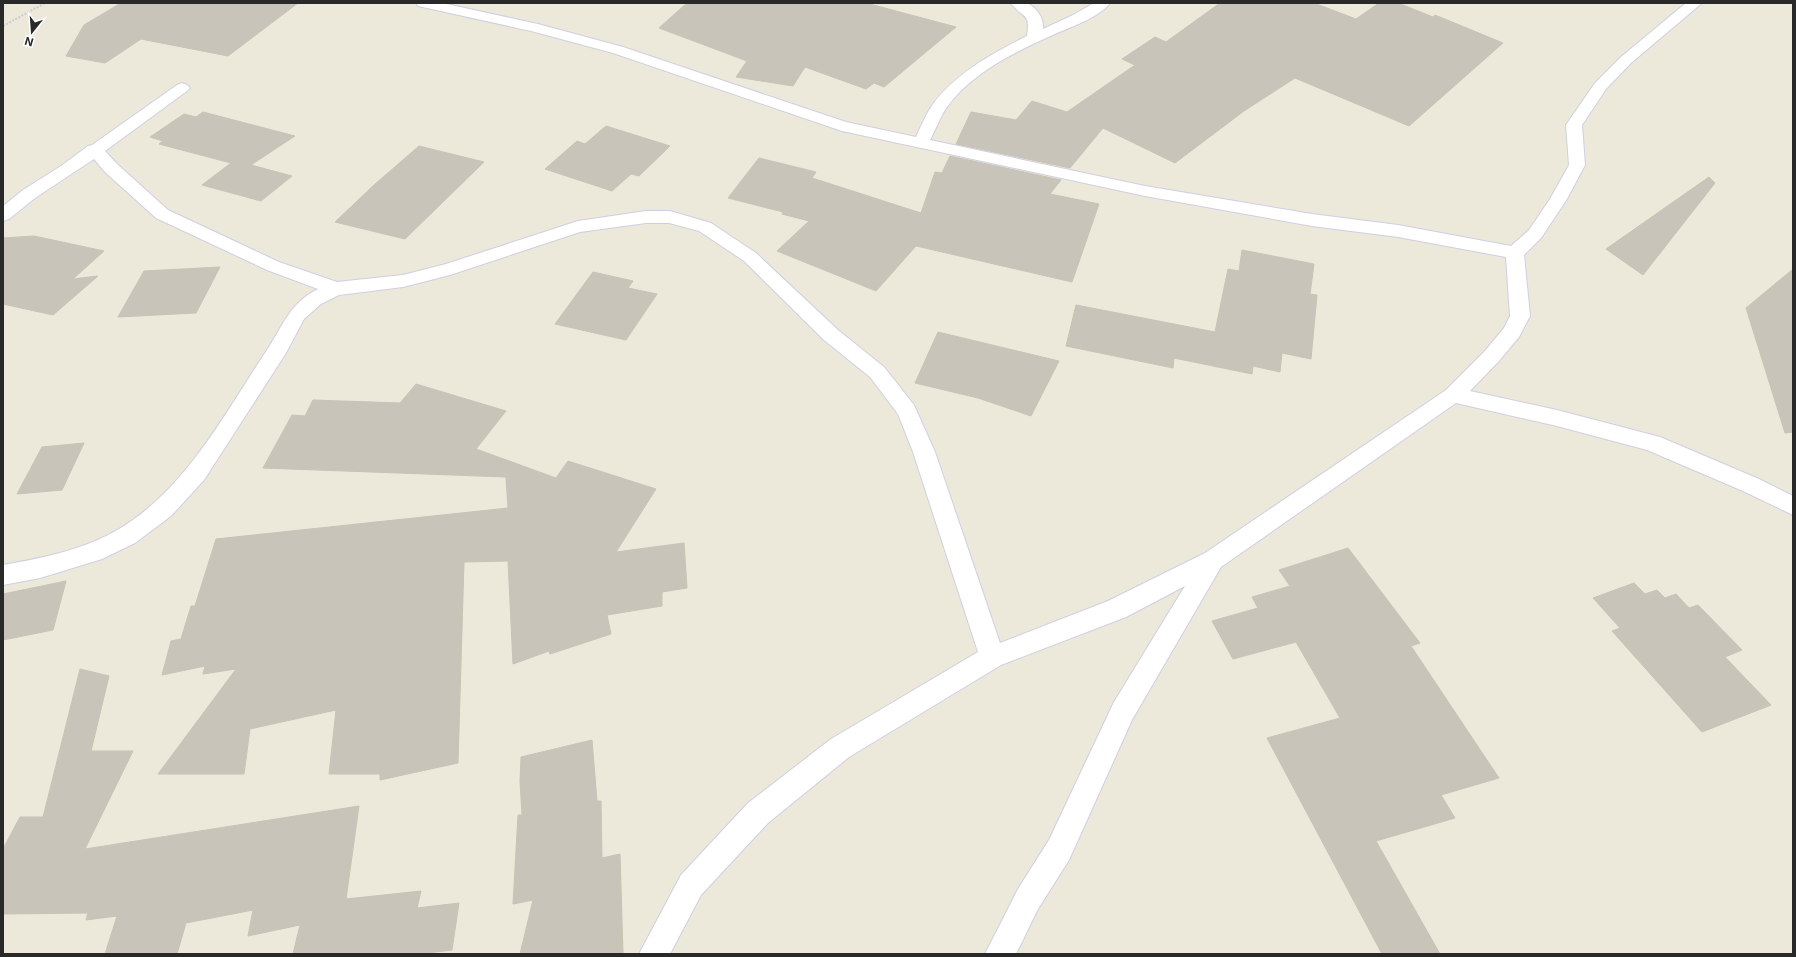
<svg xmlns="http://www.w3.org/2000/svg" width="1796" height="957" viewBox="0 0 1796 957" font-family="Inter,sans-serif">
	<style>
		.building { fill: #c8c4ba; stroke: #c8c4b4 }
		.lines { fill: none; stroke-linecap: round; stroke-linejoin: round }
		.street-casing { stroke: #cfcfe3; stroke-width: 2 }
		.path { stroke: #ccc; stroke-width: 2; stroke-dasharray: 2 1.5; stroke-linecap: butt }
		.street { fill: #fff; fill-rule: evenodd }
	</style>
	<rect width="100%" height="100%" fill="#ece8da"/>
	<g class="building">
		<path d="M121 3H298L228 56 141 39 105 63 66 56 84 25Z"/>
		<path d="M687 3H866L956 27 884 87 874 83 866 89 805 67 793 86 736 77 747 61 659 28Z"/>
		<path d="M1220 3H1314L1356 19 1379 3H1398L1433 17 1435 15 1503 43 1409 126 1295 78 1244 111 1175 163 1103 128 1070 168 956 144 971 112 1016 120 1032 101 1067 112 1135 65 1122 59 1155 37 1166 42Z"/>
		<path d="M203 112 295 136 251 165 292 176 261 201 202 185 231 163 159 144 163 141 150 137 184 114 196 117Z"/>
		<path d="M606 126 670 146 639 176 631 174 612 191 545 169 577 141 585 144Z"/>
		<path d="M419 146 484 162 405 239 335 222 374 185Z"/>
		<path d="M950 156 1061 180 1050 194 1099 204 1072 282 916 246 876 291 777 251 809 221 782 214 783 212 728 198 759 158 816 172 812 178 921 213 935 172 942 173Z"/>
		<path d="M1709 177 1715 183 1643 275 1606 249Z"/>
		<path d="M34 236 104 251 73 279 98 276 53 315 3 304V238Z"/>
		<path d="M1242 250 1314 264 1310 294 1317 295 1311 359 1282 353 1280 372 1253 366 1252 374 1174 358 1173 368 1066 346 1076 305 1215 332 1228 269 1239 271Z"/>
		<path d="M220 267 196 313 118 317 144 271Z"/>
		<path d="M1793 269V432L1785 433 1746 308Z"/>
		<path d="M593 272 633 281 628 288 657 294 626 340 555 324Z"/>
		<path d="M938 332 1059 361 1031 416 978 398 915 383Z"/>
		<path d="M416 384 506 411 476 449 556 478 568 461 656 489 616 552 684 543 687 588 662 592V606L607 615 611 634 550 654 549 651 513 664 508 561 464 562 458 763 380 780V774H329L336 710 250 729 244 774H158L236 669 203 674 205 666 162 675 171 641 181 639 191 606H195L216 539 508 508 506 477 263 468 292 415 305 416 313 400 400 403Z"/>
		<path d="M84 443 62 490 17 494 42 447Z"/>
		<path d="M1348 548 1420 643 1411 646 1499 778 1441 795 1455 818 1376 841 1440 954H1382L1267 738 1340 718 1296 642 1233 659 1212 621 1258 608 1252 597 1290 586 1279 570Z"/>
		<path d="M66 581 53 630 3 640V594Z"/>
		<path d="M1634 583 1645 594 1657 590 1665 598 1676 594 1689 608 1698 605 1742 650 1725 657 1771 705 1702 732 1612 631 1620 628 1593 598Z"/>
		<path d="M80 669 109 676 91 751H133L85 849 359 806 346 899 421 891 417 908 459 903 452 950 419 954H293L300 925 248 936 253 910 186 923 177 954H105L117 916 86 920 88 913 3 914V849L20 817H43Z"/>
		<path d="M592 740 597 801H601L602 858 620 854 623 954H520L533 900 513 904 518 815H522L520 781 521 757Z"/>
	</g>
	<g class="lines">
		<defs>
			<path id="street" d="M416 3H442L538 24 623 47 846 122 916 137C921 126 926 114 933 104 956 73 993 53 1027 36 1031 11 1022 19 1011 3 1016 3 1023 2 1027 3 1037 8 1044 18 1043 29L1073 15 1094 3H1110C1101 16 1072 27 1057 33 1019 50 972 72 947 107 940 117 936 129 930 140L1145 186 1312 214 1398 225 1511 246 1529 230 1550 199 1569 165 1566 125 1595 83 1621 57 1686 3H1702L1631 63 1606 89 1582 125 1585 165 1567 199 1541 238 1524 255 1530 316 1519 337 1498 362 1470 391 1557 410 1660 437 1759 479 1793 496V515L1743 491 1647 450 1557 426 1456 403 1221 567 1132 720 1069 860 1038 909 1016 954H985L1018 889 1049 840 1114 702 1185 586 1126 617 1001 665 849 757 768 823 701 895 670 954H639L681 875 748 803 831 739 978 652 913 452 898 414 870 377 824 340 744 261 699 231 669 223H646L580 232 450 275 403 287 339 295 321 304 304 319 286 353 204 480 171 516 135 543 102 559 40 578 3 585V565C42 558 84 550 119 529 185 490 224 415 265 353 282 328 289 303 318 289L267 270 156 218 105 172 94 159 35 198 9 219 3 221V206L23 190 61 166 88 146 92 145 177 85 182 83 187 85 190 88 187 91 105 151 117 164 168 210 279 262 337 282 403 275 446 264 578 221 646 211H670L711 223 756 253 838 330 884 367 914 405 935 452 1000 643 1108 601 1205 553 1446 390 1484 352 1504 328 1510 316 1506 257 1398 237 1312 226 1145 196 842 131 613 53 531 31 418 6Z"/>
		</defs>
		<use href="#street" class="street-casing"/>
		<path class="path" d="M3 26 45 3"/>
		<use href="#street" class="street"/>
	</g>
	<rect width="1796" height="957" fill="none" stroke="#292929" stroke-width="8"/>
	<g transform="translate(32 32) rotate(197)" stroke="#ffffff" stroke-width="3" paint-order="stroke">
	<path d="M0-3L7 15L0 10L-7 15Z" fill="#292929"/>
	<text y="-6" font-size="11" font-weight="bold" text-anchor="middle" fill="#292929">N</text>
	</g>
</svg>
